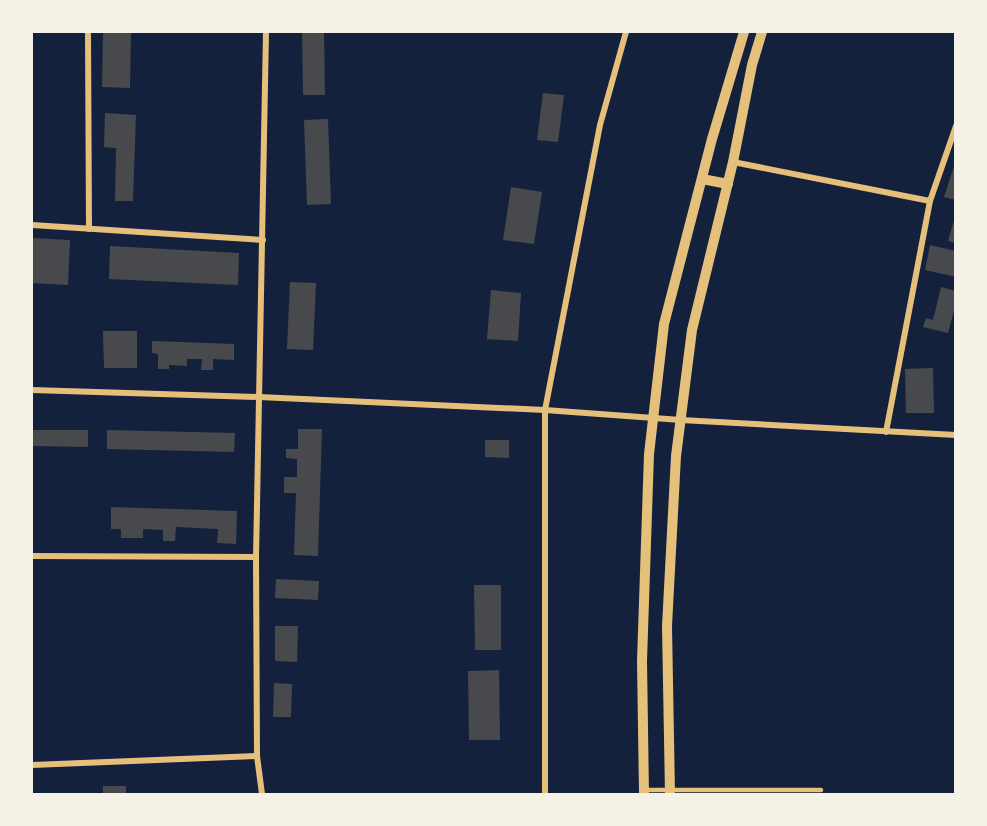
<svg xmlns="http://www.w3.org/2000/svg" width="987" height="826" viewBox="0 0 987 826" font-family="Rubik,sans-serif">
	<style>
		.building { fill: #48494c }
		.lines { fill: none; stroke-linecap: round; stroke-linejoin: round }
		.service { stroke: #e5c07b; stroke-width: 4.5 }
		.minor { stroke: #e5c07b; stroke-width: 6 }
		.tertiary { stroke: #e5c07b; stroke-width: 10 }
	</style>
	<rect width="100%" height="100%" fill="#14213d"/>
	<g class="building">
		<path d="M103 32H131L130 88 102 87Z"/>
		<path d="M302 32H324L325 95H303Z"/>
		<path d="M543 93 564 95 558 142 537 140Z"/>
		<path d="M105 113 136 115 133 201H115L116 148 104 147Z"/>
		<path d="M328 119 331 204 307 205 304 120Z"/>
		<path d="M956 160V200L944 197Z"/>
		<path d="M511 187 542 192 534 244 503 240Z"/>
		<path d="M955 217H956V243L948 241Z"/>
		<path d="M32 238 70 240 68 285 32 283Z"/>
		<path d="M930 245 956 251V277L925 270Z"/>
		<path d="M110 246 239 253 238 285 109 279Z"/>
		<path d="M290 282 316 283 313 350 287 349Z"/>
		<path d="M941 287 956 291V303L948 333 923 327 926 318 933 320Z"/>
		<path d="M491 290 521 293 518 341 487 339Z"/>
		<path d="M103 331H137V368H104Z"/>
		<path d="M152 341 234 344V360L213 359V370H201L202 359H187V366L169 365V369H158V354L152 353Z"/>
		<path d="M933 368 934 413H906L905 369Z"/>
		<path d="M298 429H322L318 556 294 555 296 493H284V477H297V459L286 458V449H298Z"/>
		<path d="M32 430H88V447L32 446Z"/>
		<path d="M107 430 235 433 234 452 107 449Z"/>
		<path d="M485 440H509V458L485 457Z"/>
		<path d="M111 507 237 511 236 544 217 543 218 529 176 527 175 541H163V530L143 529V538H121V529H111Z"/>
		<path d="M276 579 319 581 318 600 275 598Z"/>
		<path d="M474 585H501V650H475Z"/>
		<path d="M275 626H298L297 662 275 661Z"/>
		<path d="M499 670 500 740H469L468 671Z"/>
		<path d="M274 683 292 684 291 717H273Z"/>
		<rect x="103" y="786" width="23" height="8"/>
	</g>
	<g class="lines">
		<path class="service" d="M644 790H821"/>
		<g class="minor">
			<path d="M88 32 89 229"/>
			<path d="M733 162 930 201"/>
			<path d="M32 225 263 240"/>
			<path d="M32 390 259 397 545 410 681 420 956 435"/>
			<path d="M886 432 930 201 956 126"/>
			<path d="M32 556 256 557"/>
			<path d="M32 765 257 756"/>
			<path d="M262 794 257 756 256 557 266 32"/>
			<path d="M545 794V410L600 125 626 32"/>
		</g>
		<g class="tertiary">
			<path d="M702 179 728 184"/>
			<path d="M644 794 642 661 649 454 664 324 712 139 744 32"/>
			<path d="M670 794 667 626 676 456 692 330 733 162 752 65 762 32"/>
		</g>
	</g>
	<rect width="987" height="826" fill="none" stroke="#f6f1e7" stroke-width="66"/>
</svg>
